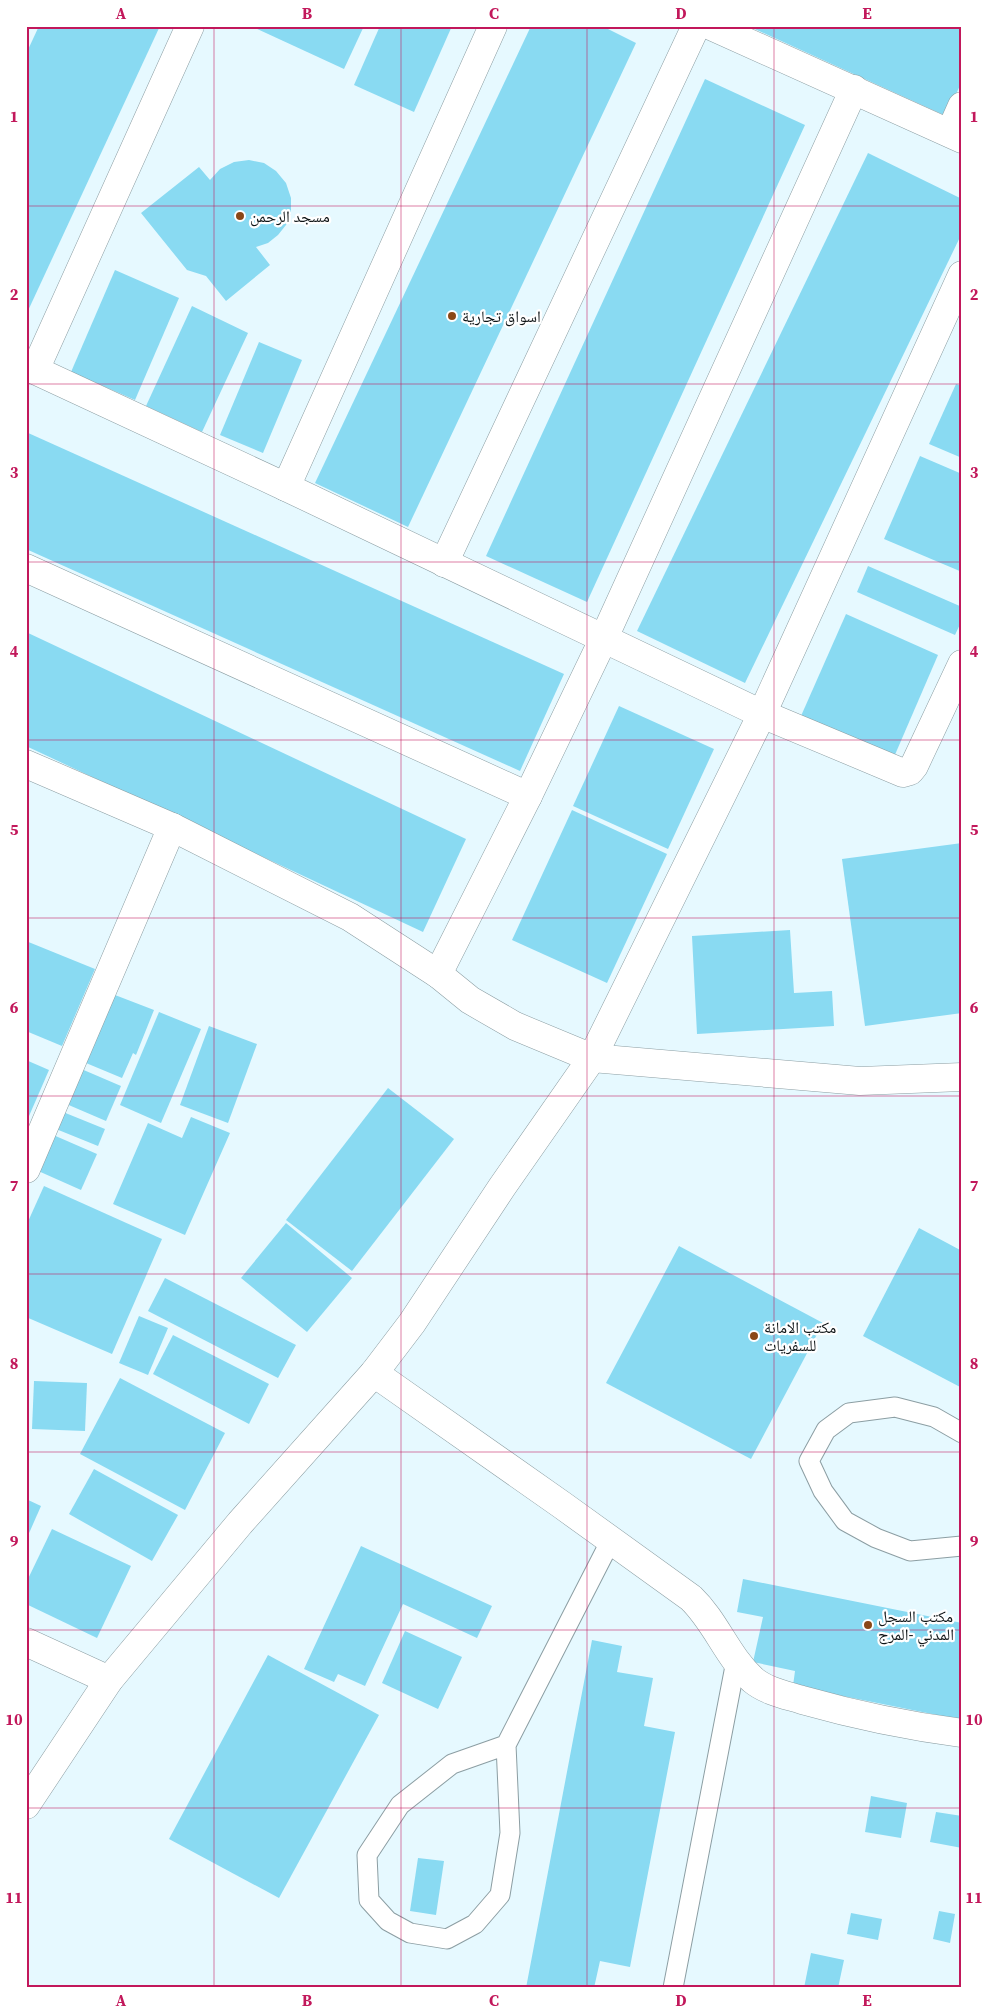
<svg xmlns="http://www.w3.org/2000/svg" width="988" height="2014" viewBox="0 0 988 2014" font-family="'Source Serif 4','Noto Naskh Arabic',serif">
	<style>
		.building { fill: #89daf2 }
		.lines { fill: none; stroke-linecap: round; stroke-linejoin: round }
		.lane-casing { stroke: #8c9ea3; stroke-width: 21 }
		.street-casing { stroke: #8c9ea3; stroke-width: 29 }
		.lane { stroke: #fff; stroke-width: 19 }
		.street { stroke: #fff; stroke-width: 28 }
		.grid { fill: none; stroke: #c2185b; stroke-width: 1; stroke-opacity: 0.55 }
		.poi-dot { fill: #8a4716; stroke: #fff; stroke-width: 2 }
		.labels { text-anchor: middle; stroke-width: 4.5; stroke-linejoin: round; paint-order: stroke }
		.poi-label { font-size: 16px; fill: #0e1416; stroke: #fff; text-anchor: start }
		.neatline { fill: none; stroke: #c2185b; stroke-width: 2 }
		.grid-label { font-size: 16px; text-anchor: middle; font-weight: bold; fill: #c2185b }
	</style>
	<rect width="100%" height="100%" fill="#e6f9ff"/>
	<g class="building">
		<path d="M39 26H160L26 315V54Z"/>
		<path d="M251 26H364L344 69Z"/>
		<path d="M380 26H452L414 112 354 85Z"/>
		<path d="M531 26H602L636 43 408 527 315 483Z"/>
		<path d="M748 26H962V81L946 116Z"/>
		<path d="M705 79 805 125 587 602 486 556Z"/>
		<path d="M868 153 962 199V233L745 683 637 631Z"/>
		<path d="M249 160 264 163 276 171 286 183 291 198V213L286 225 278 235 268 243 256 247 270 265 226 301 206 276 187 270 141 213 199 167 210 180 220 169 234 162Z"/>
		<path d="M115 270 179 298 135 400 71 372Z"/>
		<path d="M192 306 248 333 202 432 146 406Z"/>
		<path d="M259 342 302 360 263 453 220 435Z"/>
		<path d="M956 384 962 386V458L929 444Z"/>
		<path d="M26 432 564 674 520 771 26 549Z"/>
		<path d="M920 456 962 474V572L884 539Z"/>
		<path d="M868 566 962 607V620L955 635 857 592Z"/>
		<path d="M846 614 938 655 894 757 801 716Z"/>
		<path d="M26 632 466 839 423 932 26 746Z"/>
		<path d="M619 706 714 749 668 849 573 806Z"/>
		<path d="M572 810 667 854 607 983 512 940Z"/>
		<path d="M962 843V1013L865 1026 842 859Z"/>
		<path d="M790 930 794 993 832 991 834 1026 697 1034 692 936Z"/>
		<path d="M26 941 95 969 62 1046 26 1031Z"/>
		<path d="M115 995 154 1010 136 1055 133 1053 122 1078 86 1063Z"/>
		<path d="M159 1012 201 1029 161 1123 120 1105Z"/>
		<path d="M209 1026 257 1044 228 1123 180 1105Z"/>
		<path d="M26 1060 49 1070 26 1123Z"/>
		<path d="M79 1068 121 1086 106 1121 64 1103Z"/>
		<path d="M388 1088 454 1139 352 1271 286 1220Z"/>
		<path d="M63 1112 105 1129 98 1146 56 1129Z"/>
		<path d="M191 1117 230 1133 185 1235 113 1204 148 1123 182 1138Z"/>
		<path d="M51 1134 97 1154 81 1190 36 1170Z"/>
		<path d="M44 1186 162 1239 112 1354 26 1317V1226Z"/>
		<path d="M286 1223 352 1278 307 1332 241 1278Z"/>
		<path d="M919 1228 962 1251V1388L863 1336Z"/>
		<path d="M679 1246 823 1323 751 1459 606 1383Z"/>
		<path d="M165 1278 296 1345 278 1378 148 1311Z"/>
		<path d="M139 1316 168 1328 148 1375 119 1363Z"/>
		<path d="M173 1335 269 1384 249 1424 153 1374Z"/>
		<path d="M120 1378 225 1433 185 1510 80 1454Z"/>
		<path d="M34 1381 87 1383 85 1431 32 1429Z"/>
		<path d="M94 1469 178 1515 152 1561 69 1514Z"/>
		<path d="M26 1499 41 1506 26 1540Z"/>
		<path d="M52 1529 131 1566 97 1638 26 1604V1583Z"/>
		<path d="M361 1546 492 1606 477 1638 403 1604 365 1686 338 1674 334 1682 304 1669Z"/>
		<path d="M743 1579 962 1623V1720L793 1686 795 1671 753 1662 763 1617 737 1612Z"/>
		<path d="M405 1631 462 1657 438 1709 382 1683Z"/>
		<path d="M592 1640 622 1646 617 1672 653 1678 644 1726 675 1732 630 1967 600 1961 594 1988H526Z"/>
		<path d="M268 1655 379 1715 279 1898 169 1839Z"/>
		<path d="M871 1796 907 1803 901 1838 865 1832Z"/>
		<path d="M936 1812 962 1816V1848L930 1842Z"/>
		<path d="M418 1858 444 1861 436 1915 410 1911Z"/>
		<path d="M939 1911 955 1914 950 1943 933 1939Z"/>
		<path d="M851 1913 882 1919 878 1940 847 1934Z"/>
		<path d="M811 1953 844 1960 838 1988H804Z"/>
	</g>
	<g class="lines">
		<defs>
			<g id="lane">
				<path d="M962 1433 934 1417 895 1407 849 1413 826 1430 809 1461 823 1491 845 1521 876 1538 910 1551 962 1546"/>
				<path d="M506 1745 452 1764 400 1805 367 1855 369 1900 388 1921 410 1933 447 1939 475 1924 500 1895 510 1833 506 1745 611 1540"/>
				<path d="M673 1988 736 1661"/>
			</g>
			<g id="street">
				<path d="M711 26 962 139"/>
				<path d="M950 133 962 106"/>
				<path d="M26 366 286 487 762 714 903 773 910 771 914 766 962 664"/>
				<path d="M35 370 190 26"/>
				<path d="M286 487 493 26"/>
				<path d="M444 563 696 26"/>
				<path d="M26 568 528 796"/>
				<path d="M26 764 172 827 350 917 438 974 470 1000 515 1026 592 1058 860 1081 962 1077"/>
				<path d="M438 974 528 796 603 640 854 89"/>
				<path d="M26 1169 172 827"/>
				<path d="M374 1373 562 1505 691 1598C716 1622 727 1656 753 1680 766 1691 786 1695 802 1700 855 1715 907 1726 962 1733"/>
				<path d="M26 1642 109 1680"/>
				<path d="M26 1805 109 1680 240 1523 374 1373 412 1323 502 1187 592 1058 762 714 962 275"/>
			</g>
		</defs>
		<use href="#lane" class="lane-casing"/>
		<use href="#street" class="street-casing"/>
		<use href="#lane" class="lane"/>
		<use href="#street" class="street"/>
	</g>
	<path class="grid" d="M214 26V1988M401 26V1988M587 26V1988M774 26V1988M26 206H962M26 384H962M26 562H962M26 740H962M26 918H962M26 1096H962M26 1274H962M26 1452H962M26 1630H962M26 1808H962"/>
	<g class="poi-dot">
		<circle cx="240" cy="216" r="5"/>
		<circle cx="452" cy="316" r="5"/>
		<circle cx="754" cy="1336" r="5"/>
		<circle cx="868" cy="1625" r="5"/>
	</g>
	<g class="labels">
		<g class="poi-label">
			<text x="250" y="222">مسجد الرحمن</text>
			<text x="462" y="322">اسواق تجارية</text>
			<text x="764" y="1333">مكتب الامانة<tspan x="764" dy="18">للسفريات</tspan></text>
			<text x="878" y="1622">مكتب السجل<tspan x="878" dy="18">المدني -المرج</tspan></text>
		</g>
	</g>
	<rect width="988" height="2014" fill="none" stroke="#ffffff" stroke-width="55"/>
	<rect x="28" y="28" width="932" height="1958" class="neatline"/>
	<g class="grid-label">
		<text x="121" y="19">A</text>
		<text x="307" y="19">B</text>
		<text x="494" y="19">C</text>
		<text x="681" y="19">D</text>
		<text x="867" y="19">E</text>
		<text x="14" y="122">1</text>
		<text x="974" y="122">1</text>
		<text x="14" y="300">2</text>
		<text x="974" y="300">2</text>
		<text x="14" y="478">3</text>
		<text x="974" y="478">3</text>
		<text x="14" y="657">4</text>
		<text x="974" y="657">4</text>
		<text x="14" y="835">5</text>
		<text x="974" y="835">5</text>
		<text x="14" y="1013">6</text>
		<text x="974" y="1013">6</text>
		<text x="14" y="1191">7</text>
		<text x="974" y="1191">7</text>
		<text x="14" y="1369">8</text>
		<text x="974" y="1369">8</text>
		<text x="14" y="1547">9</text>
		<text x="974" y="1547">9</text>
		<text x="14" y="1725">10</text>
		<text x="974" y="1725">10</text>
		<text x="14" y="1903">11</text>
		<text x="974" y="1903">11</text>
		<text x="121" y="2006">A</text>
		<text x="307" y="2006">B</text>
		<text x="494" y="2006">C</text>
		<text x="681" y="2006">D</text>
		<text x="867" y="2006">E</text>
	</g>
</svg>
